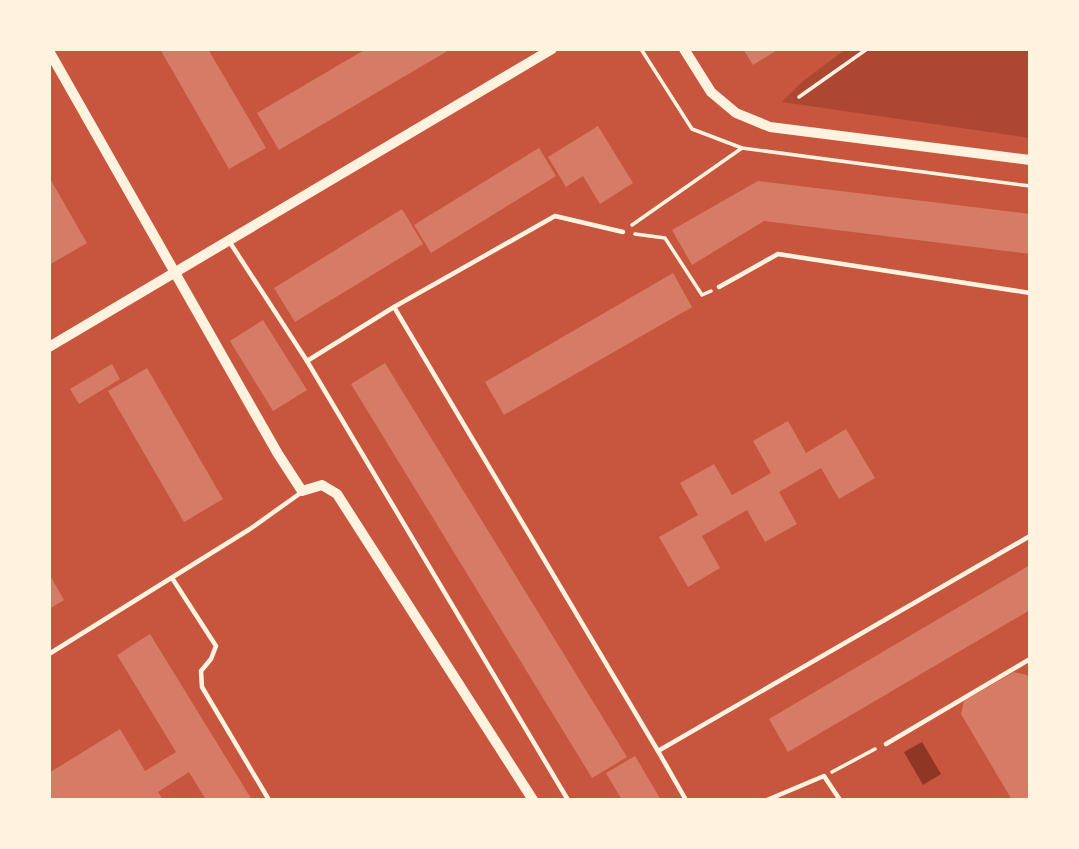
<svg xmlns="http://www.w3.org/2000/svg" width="1079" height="849" viewBox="0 0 1079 849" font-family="'Roboto Condensed',sans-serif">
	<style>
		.green { fill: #ae4732 }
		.water { fill: #8f3625 }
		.building { fill: #d67c66 }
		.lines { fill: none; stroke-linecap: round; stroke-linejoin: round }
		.path { stroke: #fff3e0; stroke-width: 3.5 }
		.service { stroke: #fff3e0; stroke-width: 4.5 }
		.tertiary { stroke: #fff3e0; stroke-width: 10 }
	</style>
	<rect width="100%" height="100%" fill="#c8553d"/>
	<path class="green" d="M846 49H1030V138L782 102 803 81Z"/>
	<path class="water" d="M922 742 941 774 923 785 904 752Z"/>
	<g class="building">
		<path d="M160 49H208L266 148 229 169Z"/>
		<path d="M366 49H451L279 150 257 113Z"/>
		<path d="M743 49H779L753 65Z"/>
		<path d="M598 126 633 183 600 204 583 176 566 187 548 157Z"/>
		<path d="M539 148 556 176 431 253 414 225Z"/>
		<path d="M49 177 87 243 49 265Z"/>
		<path d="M758 181 1030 214V254L764 221 692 265 672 230Z"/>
		<path d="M402 209 423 244 295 322 274 288Z"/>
		<path d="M673 273 692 307 504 415 485 382Z"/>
		<path d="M263 320 307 390 273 411 230 341Z"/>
		<path d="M385 363 627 757 592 778 351 384Z"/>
		<path d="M112 364 120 379 79 404 70 389Z"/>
		<path d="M147 368 223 499 184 522 108 391Z"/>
		<path d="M788 421 806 453 846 429 875 478 839 499 821 468 779 492 797 524 765 542 747 510 702 536 720 568 688 587 659 537 698 515 680 483 714 464 732 495 771 473 753 441Z"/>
		<path d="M1030 565V610L788 752 769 719Z"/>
		<path d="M49 574 64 600 49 609Z"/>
		<path d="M150 634 252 800H206L189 772 158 792 163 800H49V773L120 729 145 771 176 752 117 655Z"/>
		<path d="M1014 672 1027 675 1030 680V800H1012L961 714 964 701Z"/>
		<path d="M635 756 661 800H622L606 773Z"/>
	</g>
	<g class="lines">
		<g class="path">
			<path d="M641 49 692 129 742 148 1030 186"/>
			<path d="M799 97 867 49"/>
			<path d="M632 225 742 148"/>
			<path d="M635 234 665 238 702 295 711 291"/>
			<path d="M832 772 875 749"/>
		</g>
		<g class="service">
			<path d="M229 241 307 361 394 307 555 216 623 232"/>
			<path d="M719 287 778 254 1030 293"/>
			<path d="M394 307 658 751"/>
			<path d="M307 361 568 800"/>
			<path d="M172 578 216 646 211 659 201 671 202 687 269 800"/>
			<path d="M49 654 250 529 302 492"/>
			<path d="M886 744 1030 659"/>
			<path d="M686 800 658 751 1030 536"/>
			<path d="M767 800 824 776 840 800"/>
		</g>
		<g class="tertiary">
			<path d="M684 49 711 92 736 113 770 127 1030 160"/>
			<path d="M49 51 278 454 302 491 322 485 337 494 533 800"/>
			<path d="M49 347 552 49"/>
		</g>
	</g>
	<rect width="1079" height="849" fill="none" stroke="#fff3e0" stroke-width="102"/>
</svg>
